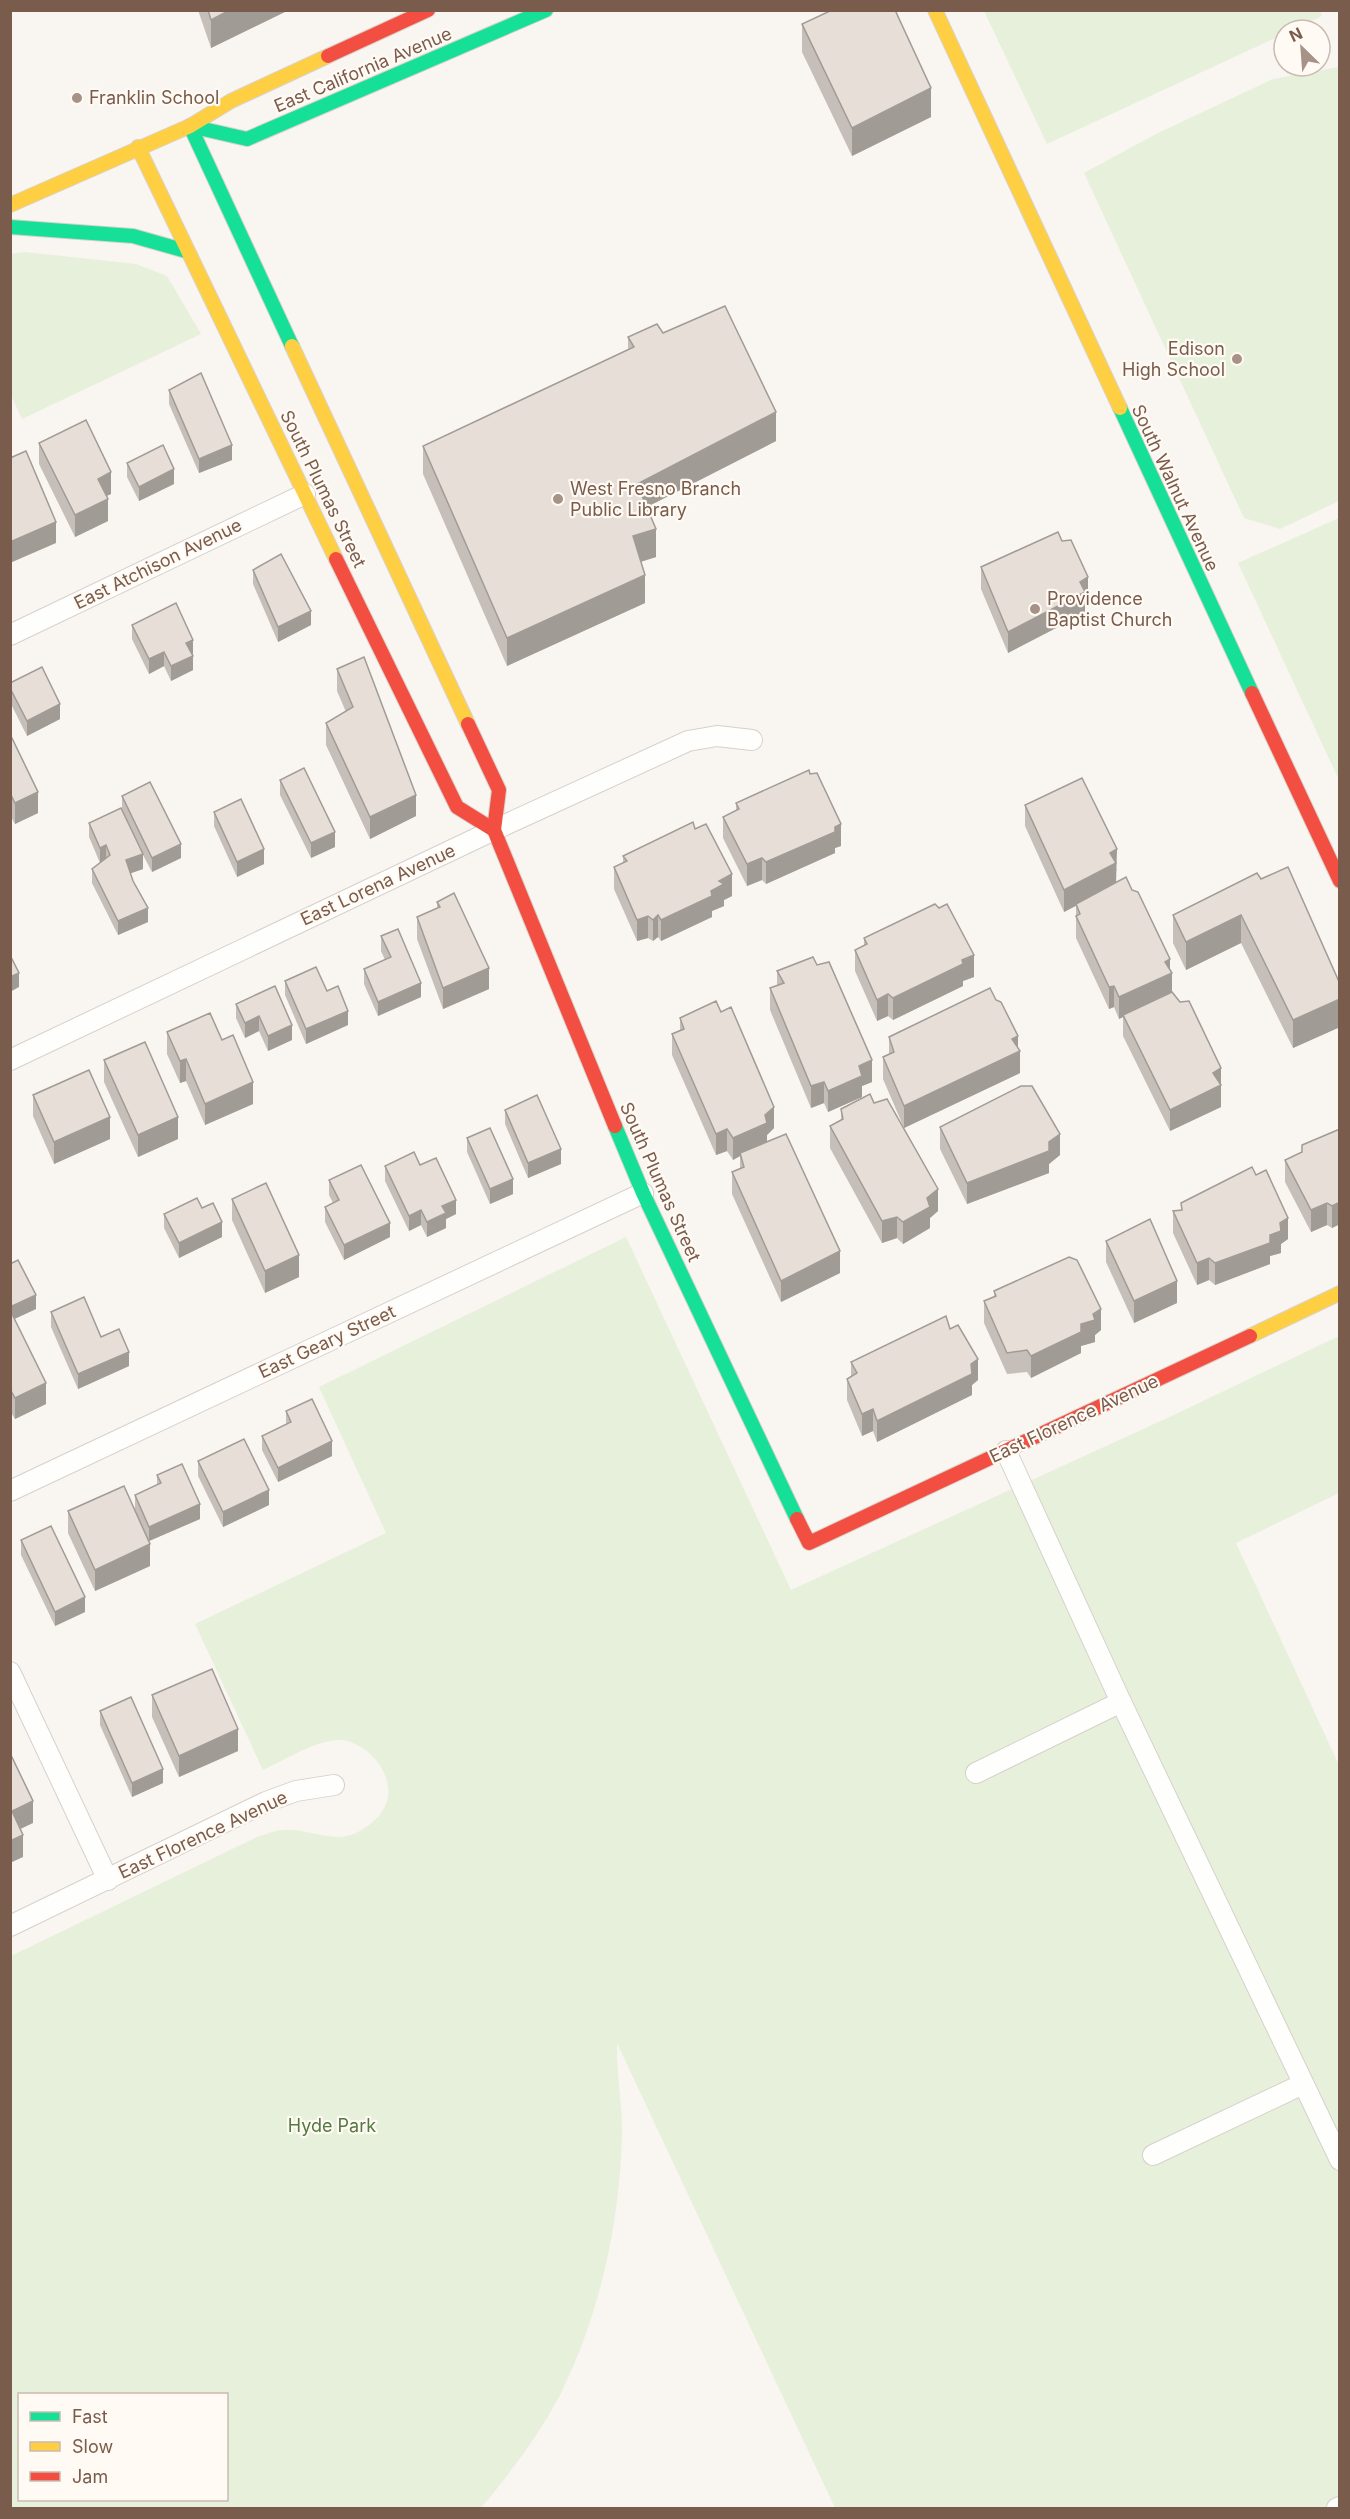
<svg xmlns="http://www.w3.org/2000/svg" width="1350" height="2519" viewBox="0 0 1350 2519" font-family="Inter,sans-serif">
	<style>
		.green { fill: #e7f0db; fill-rule: evenodd }
		.lines { fill: none; stroke-linecap: round; stroke-linejoin: round }
		.street-casing { stroke: #d7d1cb; stroke-width: 22 }
		.fast-casing { stroke: #d9d2cb; stroke-width: 16 }
		.slow-casing { stroke: #d9d2cb; stroke-width: 16 }
		.jam-casing { stroke: #d9d2cb; stroke-width: 16 }
		.street { stroke: #fefefd; stroke-width: 20 }
		.fast { stroke: #16e098; stroke-width: 14 }
		.slow { stroke: #ffcf43; stroke-width: 14 }
		.jam { stroke: #f24e42; stroke-width: 14 }
		.wall { fill: #c6bfb9 }
		.shaded-wall { fill: #a19b96 }
		.building { fill: #e6ded7; stroke: #a19b96; stroke-width: 1.5 }
		.poi-dot { fill: #a69286; stroke: #fffaf3; stroke-width: 2 }
		.labels { text-anchor: middle; stroke-width: 4.5; stroke-linejoin: round; paint-order: stroke }
		.street-label { font-size: 18px; fill: #7a5c4d; stroke: #fffaf3 }
		.poi-label { font-size: 18px; fill: #7a5c4d; stroke: #fffaf3; text-anchor: start }
		.park-label { font-size: 18px; fill: #537a41; stroke: #fffaf3 }
	</style>
	<rect width="100%" height="100%" fill="#f9f5f0"/>
	<g class="green">
		<path d="M1320 10 1322 16 1292 30H1284V34L1047 144 984 11Z"/>
		<path d="M1339 67V501L1280 529 1244 518 1084 173 1156 134 1273 79Z"/>
		<path d="M25 252 136 264 167 276 201 334 22 419 11 395 10 254Z"/>
		<path d="M1339 518V780L1238 563Z"/>
		<path d="M626 1237 791 1590 1176 1414 1339 1336V1493L1236 1543 1339 1765V2508H835L617 2043C616 2074 623 2106 622 2138 619 2226 600 2313 561 2393 540 2434 510 2473 481 2508H11V1956L257 1837C265 1835 275 1830 283 1830 307 1828 333 1844 356 1833 370 1826 385 1814 388 1797 392 1770 365 1741 340 1740 315 1740 285 1760 263 1770L195 1624 386 1533 319 1387ZM20 2394H226V2500H20Z"/>
	</g>
	<g class="lines">
		<defs>
			<g id="street">
				<path d="M10 635 305 494"/>
				<path d="M10 1060 494 830 688 741 717 736 752 740"/>
				<path d="M1006 1451 1121 1702 1340 2160"/>
				<path d="M10 1491 643 1193"/>
				<path d="M10 1672 108 1880"/>
				<path d="M976 1773 1121 1702"/>
				<path d="M10 1926 266 1802 296 1791 334 1785"/>
				<path d="M1153 2155 1303 2084"/>
				<path d="M1337 2508 1340 2507"/>
			</g>
			<g id="fast">
				<path d="M190 126 292 346"/>
				<path d="M190 126 247 139 546 10"/>
				<path d="M10 227 133 236 186 251"/>
				<path d="M1120 408 1252 693"/>
				<path d="M615 1126 643 1193 797 1519"/>
			</g>
			<g id="slow">
				<path d="M935 10 1120 408"/>
				<path d="M138 147 336 559"/>
				<path d="M10 205 190 126 231 101 328 56"/>
				<path d="M292 346 468 724"/>
				<path d="M1250 1336 1340 1293"/>
			</g>
			<g id="jam">
				<path d="M328 56 428 10"/>
				<path d="M336 559 457 807 494 830"/>
				<path d="M1252 693 1340 881"/>
				<path d="M468 724 499 790 494 830 615 1126"/>
				<path d="M797 1519 809 1543 1250 1336"/>
			</g>
		</defs>
		<use href="#street" class="street-casing"/>
		<use href="#fast" class="fast-casing"/>
		<use href="#slow" class="slow-casing"/>
		<use href="#jam" class="jam-casing"/>
		<use href="#street" class="street"/>
		<use href="#fast" class="fast"/>
		<use href="#slow" class="slow"/>
		<use href="#jam" class="jam"/>
	</g>
	<g class="wall">
		<path d="M198 10H289L211 48Z"/>
		<path d="M802 24 931 117 852 156 802 52Z"/>
		<path d="M663 333 776 441 647 507 656 557 641 562 645 603 507 666 423 474V446L628 349V337Z"/>
		<path d="M169 390 232 460 199 473 169 404Z"/>
		<path d="M39 443 111 494 106 496 108 521 75 537 39 464Z"/>
		<path d="M127 463 174 484 139 501 127 477Z"/>
		<path d="M1062 541 1088 599 1085 601V613L1008 653 981 589V567Z"/>
		<path d="M253 570 311 625 278 642 253 584Z"/>
		<path d="M132 625 193 654 192 655 193 670 171 681 164 666 149 674 132 639Z"/>
		<path d="M337 669 416 816 370 839 326 745V723L346 712 337 691Z"/>
		<path d="M10 683 60 719 27 736 10 702Z"/>
		<path d="M10 734 38 813 15 824 10 815Z"/>
		<path d="M280 780 335 847 311 858 280 795Z"/>
		<path d="M122 796 181 858 152 872 143 855V869L130 873 148 922 118 935 92 883V869L100 863 89 837V823L122 810Z"/>
		<path d="M736 803 841 846 835 848V853L766 884 762 880 747 886 723 838V817L736 810Z"/>
		<path d="M1025 805 1117 870 1116 871V882L1170 970 1172 992 1221 1090V1107L1170 1131 1123 1036V1017L1119 1019 1114 1007 1109 1009 1076 938V906L1064 912 1025 826Z"/>
		<path d="M214 812 264 864 237 877 214 826Z"/>
		<path d="M695 829 732 896 724 900V906L712 911V917L661 941 658 937 653 941 648 938 637 941 614 889V867L623 863V856Z"/>
		<path d="M1261 879 1340 984V1027L1293 1048 1241 943 1186 970 1173 943V915Z"/>
		<path d="M437 902 489 989 443 1009 417 939V917L437 908Z"/>
		<path d="M381 936 421 997 378 1016 364 984V969L385 960 381 951Z"/>
		<path d="M864 938 974 977 963 981V986L893 1020 888 1016 877 1021 855 971V950L864 946Z"/>
		<path d="M777 971 872 1082 862 1086V1097L828 1112 824 1103 811 1108 770 1010V988L777 986Z"/>
		<path d="M285 981 327 991 348 1025 306 1044 285 995Z"/>
		<path d="M236 1004 292 1025V1040L268 1051 259 1031 245 1038 236 1018Z"/>
		<path d="M680 1018 774 1128 767 1135V1142L840 1273 781 1302 732 1194V1172L740 1169V1156L733 1160 727 1151 716 1155 672 1055V1034L680 1030Z"/>
		<path d="M167 1032 222 1040 253 1104 205 1125 186 1081 180 1083 167 1054Z"/>
		<path d="M889 1037 1018 1049 1020 1073 904 1128 883 1079V1057L889 1055Z"/>
		<path d="M104 1060 178 1139 138 1157 104 1082Z"/>
		<path d="M33 1095 110 1139 54 1164 33 1116Z"/>
		<path d="M874 1103 938 1211 930 1218V1228L903 1244 897 1238 882 1243 830 1148V1126L841 1120V1109Z"/>
		<path d="M505 1110 561 1164 528 1178 505 1124Z"/>
		<path d="M940 1127 1060 1155 1049 1164V1173L967 1204 940 1149Z"/>
		<path d="M1340 1129V1224L1332 1228 1327 1225 1311 1232 1285 1182V1160L1302 1152Z"/>
		<path d="M467 1138 513 1194 490 1204 467 1152Z"/>
		<path d="M420 1165 456 1214 446 1219V1228L427 1237 421 1225 409 1231 385 1181V1166Z"/>
		<path d="M329 1180 390 1237 344 1260 325 1222V1207L333 1203 329 1195Z"/>
		<path d="M232 1199 299 1277 265 1293 232 1220Z"/>
		<path d="M202 1208 222 1237 179 1258 164 1228V1214Z"/>
		<path d="M1173 1211 1288 1239 1281 1244V1253L1270 1256V1264L1215 1285 1209 1280 1197 1285 1173 1233Z"/>
		<path d="M1106 1241 1177 1303 1134 1323 1106 1262Z"/>
		<path d="M10 1264 36 1309 14 1319 46 1404 15 1419 10 1411Z"/>
		<path d="M994 1291 1101 1330 1095 1335V1342L1081 1346V1353L1031 1378 1027 1372 1007 1374 984 1323V1301L994 1297Z"/>
		<path d="M51 1312 101 1337 129 1366 78 1389 51 1327Z"/>
		<path d="M950 1329 978 1380 972 1385V1395L877 1442 873 1431 862 1436 847 1400V1379L851 1376V1362Z"/>
		<path d="M286 1411 332 1456 278 1482 262 1450V1436L286 1424Z"/>
		<path d="M198 1461 269 1505 223 1527 198 1476Z"/>
		<path d="M157 1475 200 1519 149 1541 135 1510V1495L157 1485Z"/>
		<path d="M68 1511 150 1566 95 1591 68 1533Z"/>
		<path d="M21 1540 85 1612 55 1626 21 1555Z"/>
		<path d="M152 1695 238 1751 179 1777 152 1717Z"/>
		<path d="M100 1711 163 1783 132 1797 100 1725Z"/>
	</g>
	<g class="shaded-wall">
		<path d="M230 10H289L211 48V20Z"/>
		<path d="M931 88V117L852 156V128Z"/>
		<path d="M776 412V441L637 512V484Z"/>
		<path d="M232 445V460L199 473V459Z"/>
		<path d="M174 469V484L139 501V487Z"/>
		<path d="M111 472V494L98 500V479Z"/>
		<path d="M108 499V521L75 537V515Z"/>
		<path d="M56 522V543L10 563V542Z"/>
		<path d="M656 529V557L633 564V536Z"/>
		<path d="M645 575V603L507 666V638Z"/>
		<path d="M1088 577V599L1085 601V613L1008 653V632Z"/>
		<path d="M311 611V625L278 642V627Z"/>
		<path d="M193 640V654L186 657V643Z"/>
		<path d="M164 652V666L149 674V659Z"/>
		<path d="M193 656V670L171 681V666Z"/>
		<path d="M60 704V719L27 736V721Z"/>
		<path d="M38 792V813L15 824V803Z"/>
		<path d="M416 795V816L370 839V817Z"/>
		<path d="M841 824V846L835 848V853L766 884V862Z"/>
		<path d="M335 832V847L311 858V843Z"/>
		<path d="M181 844V858L152 872V858Z"/>
		<path d="M106 845V860L100 863V848Z"/>
		<path d="M264 849V864L237 877V862Z"/>
		<path d="M1117 849 1116 884 1064 912V890L1110 853Z"/>
		<path d="M143 854V869L126 875V860Z"/>
		<path d="M762 858V880L747 886V864Z"/>
		<path d="M732 874V896L724 900V906L712 911V917L661 941V920L711 891 719 881Z"/>
		<path d="M148 908V922L118 935V921Z"/>
		<path d="M658 915V937L653 941V920Z"/>
		<path d="M1241 915V943L1186 970V942Z"/>
		<path d="M648 916V938L637 941V920Z"/>
		<path d="M974 955V977L963 981V986L893 1020V998L962 960Z"/>
		<path d="M1170 959V974L1172 973V995L1123 1015V1017L1119 1019V997L1165 962Z"/>
		<path d="M489 968V989L443 1009V988Z"/>
		<path d="M19 973V987L10 992V977Z"/>
		<path d="M421 983V997L378 1016V1002Z"/>
		<path d="M1114 986V1007L1109 1009V987Z"/>
		<path d="M888 994V1016L877 1021V1000Z"/>
		<path d="M1340 999V1027L1293 1048V1020Z"/>
		<path d="M348 1011V1025L306 1044V1029Z"/>
		<path d="M259 1016V1031L245 1038V1023Z"/>
		<path d="M292 1025V1040L268 1051V1036Z"/>
		<path d="M1018 1036V1052L1020 1051V1073L904 1128V1106L1012 1039Z"/>
		<path d="M186 1059V1081L180 1083V1061Z"/>
		<path d="M872 1060V1082L862 1086V1097L828 1112V1091L859 1066Z"/>
		<path d="M1221 1068V1107L1170 1131V1110L1213 1073Z"/>
		<path d="M253 1082V1104L205 1125V1104Z"/>
		<path d="M824 1082V1103L811 1108V1086Z"/>
		<path d="M774 1107V1128L767 1135V1145L740 1153V1156L733 1160V1138L765 1115Z"/>
		<path d="M110 1117V1139L54 1164V1142Z"/>
		<path d="M178 1117V1139L138 1157V1135Z"/>
		<path d="M727 1129V1151L716 1155V1134Z"/>
		<path d="M1060 1134V1155L1049 1164V1173L967 1204V1183L1049 1142Z"/>
		<path d="M561 1149V1164L528 1178V1163Z"/>
		<path d="M513 1179V1194L490 1204V1189Z"/>
		<path d="M938 1189V1211L930 1218V1228L903 1244V1222L927 1198Z"/>
		<path d="M456 1200V1214L446 1219V1228L427 1237V1222L442 1206Z"/>
		<path d="M1340 1202V1224L1332 1228V1206Z"/>
		<path d="M1327 1203V1225L1311 1232V1210Z"/>
		<path d="M421 1210V1225L409 1231V1216Z"/>
		<path d="M897 1217V1238L882 1243V1221Z"/>
		<path d="M1288 1218V1239L1281 1244V1253L1270 1256V1235L1280 1223Z"/>
		<path d="M222 1222V1237L179 1258V1243Z"/>
		<path d="M390 1223V1237L344 1260V1245Z"/>
		<path d="M1270 1243V1264L1215 1285V1263Z"/>
		<path d="M840 1251V1273L781 1302V1281Z"/>
		<path d="M299 1255V1277L265 1293V1271Z"/>
		<path d="M1209 1258V1280L1197 1285V1263Z"/>
		<path d="M1177 1281V1303L1134 1323V1301Z"/>
		<path d="M36 1295V1309L10 1321V1307Z"/>
		<path d="M1101 1309V1330L1095 1335V1342L1081 1346V1353L1031 1378V1356L1081 1324Z"/>
		<path d="M129 1352V1366L78 1389V1374Z"/>
		<path d="M978 1359V1380L972 1385V1395L877 1442V1421Z"/>
		<path d="M46 1383V1404L15 1419V1398Z"/>
		<path d="M873 1409V1431L862 1436V1414Z"/>
		<path d="M332 1441V1456L278 1482V1468Z"/>
		<path d="M269 1490V1505L223 1527V1512Z"/>
		<path d="M200 1504V1519L149 1541V1527Z"/>
		<path d="M150 1544V1566L95 1591V1570Z"/>
		<path d="M85 1597V1612L55 1626V1612Z"/>
		<path d="M238 1729V1751L179 1777V1756Z"/>
		<path d="M163 1769V1783L132 1797V1783Z"/>
		<path d="M33 1801V1823L12 1833V1811Z"/>
		<path d="M23 1835V1857L10 1863V1841Z"/>
	</g>
	<g class="building">
		<path d="M208 10H230L211 20Z"/>
		<path d="M832 10H895L931 88 852 128 802 24Z"/>
		<path d="M725 306 776 412 637 484 656 529 633 536 645 575 507 638 423 446 634 347 628 337 657 324 663 333Z"/>
		<path d="M201 373 232 445 199 459 169 390Z"/>
		<path d="M86 420 111 472 98 479 108 499 75 515 39 443Z"/>
		<path d="M163 445 174 469 139 487 127 463Z"/>
		<path d="M26 451 56 522 10 542V458Z"/>
		<path d="M1058 532 1062 541 1071 540 1088 577 1080 582 1085 592 1008 632 981 567Z"/>
		<path d="M281 554 311 611 278 627 253 570Z"/>
		<path d="M176 603 193 640 186 643 193 656 171 666 164 652 149 659 132 625Z"/>
		<path d="M364 657 416 795 370 817 326 723 353 707 337 669Z"/>
		<path d="M42 667 60 704 27 721 10 688V683Z"/>
		<path d="M10 734 38 792 15 803 10 793Z"/>
		<path d="M304 768 335 832 311 843 280 780Z"/>
		<path d="M809 770 810 774 817 773 841 824 835 827V832L766 862 762 858 747 864 723 817 739 809 736 803Z"/>
		<path d="M1082 778 1117 849 1110 853 1116 863 1064 890 1025 805Z"/>
		<path d="M150 782 181 844 152 858 122 796Z"/>
		<path d="M241 799 264 849 237 862 214 812Z"/>
		<path d="M121 808 143 854 126 860 133 881 148 908 118 921 92 869 110 855 106 845 100 848 89 823Z"/>
		<path d="M693 822 695 829 706 824 732 874 719 881 724 884 711 891 712 896 661 920 658 915 653 920 648 916 637 920 614 867 627 861 623 856Z"/>
		<path d="M1288 867 1340 984V999L1293 1020 1241 915 1186 942 1173 915 1257 873 1261 879Z"/>
		<path d="M1126 877 1132 890 1138 892 1170 959 1165 962 1172 973 1119 997 1114 986 1109 987 1076 916 1080 914 1076 904Z"/>
		<path d="M454 893 489 968 443 988 417 917 440 907 437 902Z"/>
		<path d="M935 904 939 908 947 904 974 955 962 960 963 964 893 998 888 994 877 1000 855 950 867 944 864 938Z"/>
		<path d="M398 929 421 983 378 1002 364 969 391 957 381 936Z"/>
		<path d="M10 955 19 973 10 977Z"/>
		<path d="M813 957 817 965 829 962 872 1060 859 1066 862 1076 828 1091 824 1082 811 1086 770 988 784 983 777 971Z"/>
		<path d="M316 967 327 991 338 986 348 1011 306 1029 285 981Z"/>
		<path d="M275 986 292 1025 268 1036 259 1016 245 1023 236 1004Z"/>
		<path d="M990 988 996 1000 1001 1002 1018 1036 1012 1039 1020 1051 904 1106 883 1057 894 1052 889 1037Z"/>
		<path d="M1172 992 1180 1002 1189 1001 1221 1068 1213 1073 1221 1085 1170 1110 1123 1015Z"/>
		<path d="M716 1001 721 1012 731 1007 774 1107 765 1115 767 1123 733 1138 727 1129 716 1134 672 1034 684 1029 680 1018Z"/>
		<path d="M210 1013 222 1040 233 1035 253 1082 205 1104 186 1059 180 1061 167 1032Z"/>
		<path d="M145 1042 178 1117 138 1135 104 1060Z"/>
		<path d="M89 1070 110 1117 54 1142 33 1095Z"/>
		<path d="M1021 1086H1032L1060 1134 1049 1142V1151L967 1183 940 1127Z"/>
		<path d="M870 1094 874 1103 887 1099 938 1189 927 1198 930 1207 903 1222 897 1217 882 1221 830 1126 843 1119 841 1109Z"/>
		<path d="M537 1095 561 1149 528 1163 505 1110Z"/>
		<path d="M490 1128 513 1179 490 1189 467 1138Z"/>
		<path d="M1340 1129V1202L1332 1206 1327 1203 1311 1210 1285 1160 1302 1152V1145Z"/>
		<path d="M786 1134 840 1251 781 1281 732 1172 744 1167 740 1153Z"/>
		<path d="M414 1152 420 1165 436 1158 456 1200 442 1206 446 1213 427 1222 421 1210 409 1216 385 1166Z"/>
		<path d="M361 1165 390 1223 344 1245 325 1207 339 1200 329 1180Z"/>
		<path d="M1252 1167 1256 1175 1266 1170 1288 1218 1280 1223 1281 1231 1270 1235V1243L1215 1263 1209 1258 1197 1263 1173 1211 1182 1210 1181 1203Z"/>
		<path d="M266 1183 299 1255 265 1271 232 1199Z"/>
		<path d="M197 1198 202 1208 213 1203 222 1222 179 1243 164 1214Z"/>
		<path d="M1150 1219 1177 1281 1134 1301 1106 1241Z"/>
		<path d="M1069 1257 1077 1260 1101 1309 1093 1314 1095 1320 1081 1324V1332L1031 1356 1027 1350 1007 1353 984 1301 996 1296 994 1291Z"/>
		<path d="M18 1260 36 1295 10 1307V1264Z"/>
		<path d="M84 1297 101 1337 119 1329 129 1352 78 1374 51 1312Z"/>
		<path d="M12 1314 46 1383 15 1398 10 1389V1315Z"/>
		<path d="M946 1316 950 1329 958 1325 978 1359 971 1364 972 1374 877 1421 873 1409 862 1414 847 1379 857 1373 851 1362Z"/>
		<path d="M312 1399 332 1441 278 1468 262 1436 291 1422 286 1411Z"/>
		<path d="M244 1439 269 1490 223 1512 198 1461Z"/>
		<path d="M182 1464 200 1504 149 1527 135 1495 161 1483 157 1475Z"/>
		<path d="M124 1486 150 1544 95 1570 68 1511Z"/>
		<path d="M51 1526 85 1597 55 1612 21 1540Z"/>
		<path d="M212 1669 238 1729 179 1756 152 1695Z"/>
		<path d="M131 1697 163 1769 132 1783 100 1711Z"/>
		<path d="M10 1753 33 1801 12 1811 23 1835 10 1841Z"/>
	</g>
	<g class="poi-dot">
		<circle cx="77" cy="98" r="6"/>
		<circle cx="1237" cy="359" r="6"/>
		<circle cx="558" cy="499" r="6"/>
		<circle cx="1035" cy="609" r="6"/>
	</g>
	<g class="labels">
		<g class="street-label">
			<text transform="translate(363 70) rotate(-23)" y="6">East California Avenue</text>
			<text transform="translate(1175 488) rotate(65)" y="6">South Walnut Avenue</text>
			<text transform="translate(323 489) rotate(64)" y="6">South Plumas Street</text>
			<text transform="translate(158 564) rotate(-26)" y="6">East Atchison Avenue</text>
			<text transform="translate(378 885) rotate(-25)" y="6">East Lorena Avenue</text>
			<text transform="translate(660 1182) rotate(66)" y="6">South Plumas Street</text>
			<text transform="translate(327 1342) rotate(-25)" y="6">East Geary Street</text>
			<text transform="translate(1074 1419) rotate(-25)" y="6">East Florence Avenue</text>
			<text transform="translate(203 1835) rotate(-25)" y="6">East Florence Avenue</text>
		</g>
		<g class="poi-label">
			<text x="89" y="104">Franklin School</text>
			<text x="1225" y="355" text-anchor="end">Edison<tspan x="1225" dy="21">High School</tspan></text>
			<text x="570" y="495">West Fresno Branch<tspan x="570" dy="21">Public Library</tspan></text>
			<text x="1047" y="605">Providence<tspan x="1047" dy="21">Baptist Church</tspan></text>
		</g>
		<g class="park-label">
			<text x="332" y="2132">Hyde Park</text>
		</g>
	</g>
	<rect width="1350" height="2519" fill="none" stroke="#7a5c4d" stroke-width="24"/>
	<rect x="18" y="2393" width="210" height="108" fill="#fffaf3" stroke="#cabbb1" stroke-width="1.5"/>
	<rect x="30" y="2412" width="30" height="9" fill="#16e098" stroke="#cabbb1" stroke-width="1.5"/>
	<text x="72" y="2423" font-size="18" fill="#7a5c4d">Fast</text>
	<rect x="30" y="2442" width="30" height="9" fill="#ffcf43" stroke="#cabbb1" stroke-width="1.5"/>
	<text x="72" y="2453" font-size="18" fill="#7a5c4d">Slow</text>
	<rect x="30" y="2472" width="30" height="9" fill="#f24e42" stroke="#cabbb1" stroke-width="1.5"/>
	<text x="72" y="2483" font-size="18" fill="#7a5c4d">Jam</text>
	<g transform="translate(1302 48) rotate(335)"><circle r="28" fill="#fffaf3" stroke="#cabbb1" stroke-width="1.5"/>
	<path d="M0-4.5L10 22L0 15L-10 22Z" fill="#a69286"/>
	<text y="-9" font-size="16" font-weight="bold" text-anchor="middle" fill="#7a5c4d">N</text>
	</g>
</svg>
